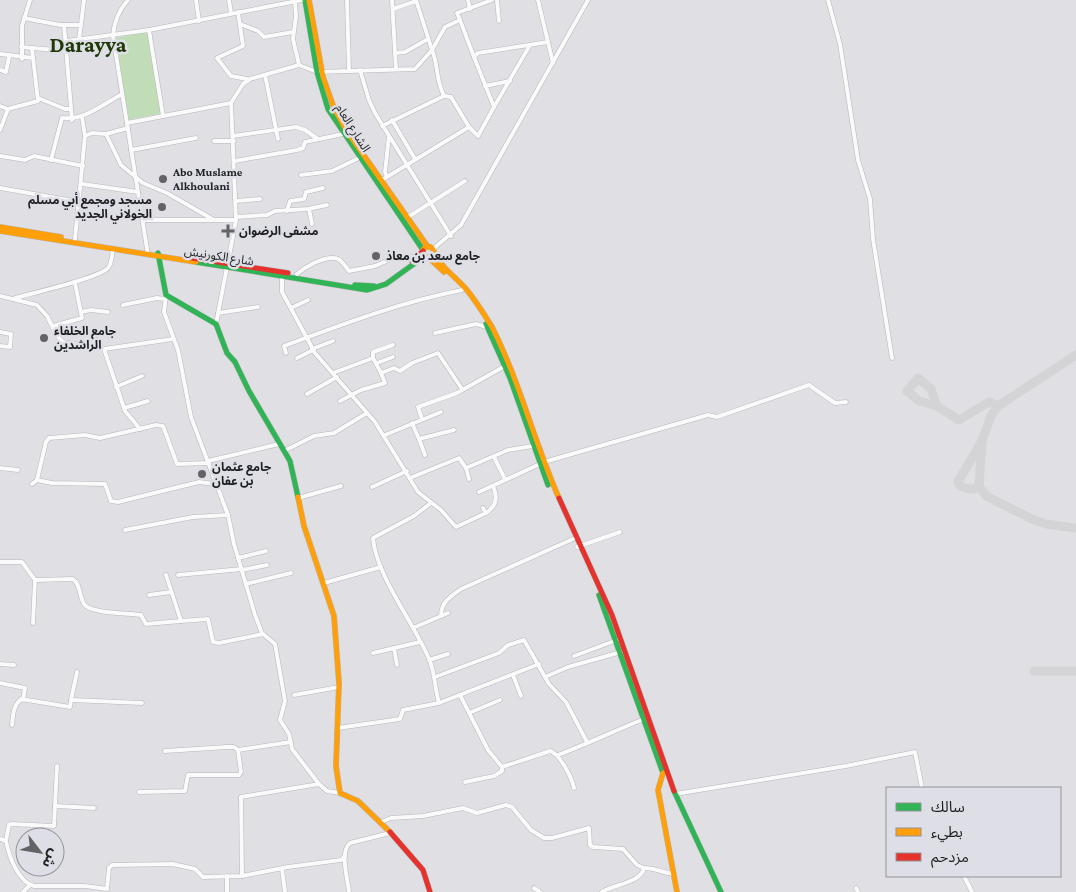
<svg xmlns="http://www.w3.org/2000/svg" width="1076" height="892" viewBox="0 0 1076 892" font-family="'Crimson Pro','Noto Sans Arabic',serif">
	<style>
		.green { fill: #c1ddb8 }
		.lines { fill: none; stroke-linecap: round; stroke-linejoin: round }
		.taxiway { stroke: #d4d4d6; stroke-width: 9 }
		.street-casing { stroke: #b6b6b9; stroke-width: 5 }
		.fast-casing { stroke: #b6b6b9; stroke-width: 6 }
		.slow-casing { stroke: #b6b6b9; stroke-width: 6 }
		.jam-casing { stroke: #b6b6b9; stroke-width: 6 }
		.street { stroke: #fafafb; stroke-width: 4 }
		.fast { stroke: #30b455; stroke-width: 5 }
		.slow { stroke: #ff9f0a; stroke-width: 5 }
		.jam { stroke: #e5322d; stroke-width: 5 }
		.poi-dot { fill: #636366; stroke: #dedfe6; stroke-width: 2 }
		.labels { text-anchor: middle; stroke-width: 5; stroke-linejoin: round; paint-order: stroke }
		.street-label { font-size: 12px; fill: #1f1f22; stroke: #dedfe6 }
		.poi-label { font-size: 12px; font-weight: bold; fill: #1f1f22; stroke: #dedfe6; text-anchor: start }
		.town-label { font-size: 22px; font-weight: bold; fill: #203805; stroke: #dedfe6 }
	</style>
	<rect width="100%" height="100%" fill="#e0e0e4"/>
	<path class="green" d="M148 32 162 113 129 120 115 38Z"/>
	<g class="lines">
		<g class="taxiway">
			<path d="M1076 355 998 406 991 416 982 441 979 486 986 496 1032 519 1046 524 1076 528"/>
			<path d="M918 378 931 389 937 406 919 401 907 391Z"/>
			<path d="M937 406 959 420 989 402 998 406"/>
			<path d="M979 486 975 489C969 489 960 488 958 482L982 441"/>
			<path d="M1034 671H1076"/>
		</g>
		<defs>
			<g id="street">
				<path d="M128 0C119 10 114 22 113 36L148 255"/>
				<path d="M196 0 199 21"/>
				<path d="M229 0 231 13"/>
				<path d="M347 0 349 70"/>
				<path d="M392 0 396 69"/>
				<path d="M468 0 470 9"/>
				<path d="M492 0 457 13 460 20 445 27 432 50C439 67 435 78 444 96L451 97 469 127 478 136 494 107 474 57 478 53 548 42"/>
				<path d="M497 0 499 21"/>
				<path d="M538 0 553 63"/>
				<path d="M828 0 840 44 858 160 870 199 873 239 892 358"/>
				<path d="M295 1 296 16 293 39 299 65"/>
				<path d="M393 9 416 1"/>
				<path d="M238 12 243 46 217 58 231 76 247 79"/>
				<path d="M24 18 60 25H80"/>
				<path d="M460 20 474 57"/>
				<path d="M240 24 258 31 264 37 293 32"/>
				<path d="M64 25 72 120"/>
				<path d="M149 30 163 116"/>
				<path d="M79 40 84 0"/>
				<path d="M67 41 149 30 302 0"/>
				<path d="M21 47 67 51"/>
				<path d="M396 53 405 52 428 39"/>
				<path d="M0 54 33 58"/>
				<path d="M22 59V26L30 0"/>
				<path d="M0 70 6 72 9 57"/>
				<path d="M360 70 369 100 375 113 451 236"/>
				<path d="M265 75 278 139"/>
				<path d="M485 86 510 81"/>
				<path d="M38 98 65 109H71"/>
				<path d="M0 106 8 109 38 101 32 49"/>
				<path d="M494 107 530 45"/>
				<path d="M82 117 85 136 92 133 106 134 128 128"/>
				<path d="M392 120 415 159"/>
				<path d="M127 123 231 103"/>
				<path d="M382 126 444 96"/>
				<path d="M0 130 8 109"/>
				<path d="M106 134 121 165 143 183 167 193 214 220H236"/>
				<path d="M233 136 296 127 305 130 318 139"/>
				<path d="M214 141H234"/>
				<path d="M131 150 196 138"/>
				<path d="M0 156 25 160 34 156 83 166"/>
				<path d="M51 160 62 118C83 121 104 104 122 94"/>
				<path d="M235 161 297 150 303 148 305 142 343 134"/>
				<path d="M301 175 332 171 359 158"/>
				<path d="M387 177 385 172 389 136"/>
				<path d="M382 180 469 127"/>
				<path d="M82 184 138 192"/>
				<path d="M0 188 79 202"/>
				<path d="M236 201 260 199"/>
				<path d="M309 209 312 224"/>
				<path d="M287 211 290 201 304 199 306 192 323 188"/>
				<path d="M236 217 267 215 275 211 308 209 327 205"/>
				<path d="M408 217 465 181"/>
				<path d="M143 220H213"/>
				<path d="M75 239 85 136"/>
				<path d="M433 249 461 225 588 0"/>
				<path d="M297 274C305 267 322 257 334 258 341 258 345 266 349 271L375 266 398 256 418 257"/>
				<path d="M282 276V292L315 353 375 422 418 492 441 510 456 527 486 513 483 508"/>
				<path d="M166 295 164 312 178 350 191 417 228 515 234 544 255 615 262 633 275 644 285 701 280 720 289 734 292 749 319 784 327 791 340 793"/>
				<path d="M0 296 37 305 47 316 57 336 63 342 104 349 173 339"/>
				<path d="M15 298C33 293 99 278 108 268 112 263 112 255 113 249"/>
				<path d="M123 305 157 298 165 299"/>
				<path d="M291 308 308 300"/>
				<path d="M81 312 91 310 108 312"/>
				<path d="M218 313 258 307"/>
				<path d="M216 324 236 220 231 103 243 84 250 79 299 65 317 72 415 69 432 50 416 0"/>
				<path d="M53 326 82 318 75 283"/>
				<path d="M0 332 11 334 10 347 0 346"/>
				<path d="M435 333 476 324 487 327"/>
				<path d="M104 349 125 411 140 429"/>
				<path d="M312 349 333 341"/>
				<path d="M286 353 284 346C343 324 401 302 462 290"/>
				<path d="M297 358 313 350"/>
				<path d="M373 358V352L393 345"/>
				<path d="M377 363 393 357"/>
				<path d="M333 373 373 358 381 373 394 368 400 371 412 363 438 353 462 389"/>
				<path d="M116 387 142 376"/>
				<path d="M307 394 337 377"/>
				<path d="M340 401 361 390 385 383 381 373"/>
				<path d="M124 408 148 401"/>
				<path d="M422 419 418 407 457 393 505 366"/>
				<path d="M412 423 419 439 454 430"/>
				<path d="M385 435 441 412"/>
				<path d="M419 439 425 455"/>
				<path d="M284 451 314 436 334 433 367 413"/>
				<path d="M494 457 505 479"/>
				<path d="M208 461 279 444"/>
				<path d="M544 462 708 415 717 417 809 385 835 403 846 402"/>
				<path d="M0 468 18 470"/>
				<path d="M466 468 508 450 533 446"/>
				<path d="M410 478 459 458 466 468 469 479"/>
				<path d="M37 480 46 442 49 438 85 435 100 438 156 425 163 426 177 464 209 463"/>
				<path d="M32 484 37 480 52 483 105 484 111 501 118 502 199 482 215 484"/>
				<path d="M372 487 407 471"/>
				<path d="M479 492 540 464"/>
				<path d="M298 498 341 486"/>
				<path d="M486 513C497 506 498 497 493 486"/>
				<path d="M125 530 193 517 228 515"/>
				<path d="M577 547 620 532"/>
				<path d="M238 558 266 551"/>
				<path d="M0 562H22L35 580 73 579C81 585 79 596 84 604 91 614 130 613 141 615L146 624 181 621"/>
				<path d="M242 570 267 565"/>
				<path d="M166 575 181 621 208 619 213 642 219 643 263 634"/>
				<path d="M178 575 242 569"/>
				<path d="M324 583 381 567"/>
				<path d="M246 584 291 573"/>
				<path d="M149 595 171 592"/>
				<path d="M441 616C441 602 450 597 461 589L573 539"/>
				<path d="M33 623 35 580"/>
				<path d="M413 628 448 613"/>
				<path d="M394 648 397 665"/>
				<path d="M373 653 420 642"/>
				<path d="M574 656 617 640"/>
				<path d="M429 660 448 654"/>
				<path d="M0 664 14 665"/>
				<path d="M513 675 521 696"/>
				<path d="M435 677 499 653 508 645 524 640 549 684 566 702 587 742"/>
				<path d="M545 677 568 667 621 652"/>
				<path d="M0 683 25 688 23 700"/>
				<path d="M294 695 339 687"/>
				<path d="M460 695 488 750 502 767"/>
				<path d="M71 700 77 672"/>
				<path d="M439 703 539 664"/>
				<path d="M469 713 500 700"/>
				<path d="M12 725C13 715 13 706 21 699L70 707 71 700 142 703"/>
				<path d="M338 728 400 719 403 710 439 703C435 689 435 675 430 661 415 624 376 576 373 538L414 516 431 503"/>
				<path d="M165 751 227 747H234L238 750"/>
				<path d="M558 755C587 744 614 731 644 719"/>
				<path d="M465 782 494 776 502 771V767L550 751C560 754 572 778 574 788"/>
				<path d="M139 792 185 791 188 775H239L241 772 238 750 291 742"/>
				<path d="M675 794 846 766 915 752 922 788"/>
				<path d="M55 806 57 766"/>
				<path d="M381 822 391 818 423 816 463 808 477 813 506 805 512 807 531 830 544 838H552L589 828 590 845 593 847 623 849 637 865 644 868"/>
				<path d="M0 839 6 841C9 856 18 882 34 886H85L107 889 109 868 112 865 173 864 195 869 203 877 242 876 288 867 341 860 345 856"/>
				<path d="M6 840 9 825 12 824 54 826 55 806 94 808"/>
				<path d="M282 869 285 892"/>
				<path d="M242 876 241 797 319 784"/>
				<path d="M964 876 972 892"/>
				<path d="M534 888 540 892"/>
				<path d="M856 888 858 892"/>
				<path d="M23 892 30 885"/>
				<path d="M227 892V876"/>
				<path d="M349 892C348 879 339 852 350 843L390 833"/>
				<path d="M602 892C614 884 641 883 644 868 657 868 662 873 674 874"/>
			</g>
			<g id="fast">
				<path d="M305 0 317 72 328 109 423 250"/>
				<path d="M158 253 166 295 216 324 227 353 235 362 249 391 290 461 298 497"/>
				<path d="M196 262 367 290 386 284 422 258H427"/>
				<path d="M355 285 374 286"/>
				<path d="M486 324 510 378 548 485"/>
				<path d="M599 595 663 773"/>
				<path d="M674 791 721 892"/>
			</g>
			<g id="slow">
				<path d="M309 0 323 77 334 108 346 130 428 247"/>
				<path d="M0 227 61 237"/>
				<path d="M0 231 196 262"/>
				<circle cx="428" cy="252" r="5.5"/>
				<path d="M434 252C443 270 454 275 466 289 476 301 484 314 492 327 520 382 534 442 559 498"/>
				<path d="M429 258 444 272"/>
				<path d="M298 497 304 526 334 616 339 683 336 766 340 793 358 801 390 832"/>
				<path d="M663 773 658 790 677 892"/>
			</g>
			<g id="jam">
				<path d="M185 257 288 273"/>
				<path d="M412 261 423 251"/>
				<path d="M559 498 612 615 674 791"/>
				<path d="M390 832 423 870 430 892"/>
			</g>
		</defs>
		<use href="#street" class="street-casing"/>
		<use href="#fast" class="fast-casing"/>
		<use href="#slow" class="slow-casing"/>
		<use href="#jam" class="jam-casing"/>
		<use href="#street" class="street"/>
		<use href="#fast" class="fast"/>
		<use href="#slow" class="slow"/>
		<use href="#jam" class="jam"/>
	</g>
	<g class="poi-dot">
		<circle cx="163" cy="179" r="5"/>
		<circle cx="162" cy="207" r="5"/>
		<path d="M225.5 223.5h5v5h5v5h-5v5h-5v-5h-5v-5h5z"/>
		<circle cx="376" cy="256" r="5"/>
		<circle cx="44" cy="338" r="5"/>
		<circle cx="202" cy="474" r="5"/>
	</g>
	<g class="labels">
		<g class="street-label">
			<text transform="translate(353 128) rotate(58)" y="4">الشارع العام</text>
			<text transform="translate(219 256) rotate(9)" y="4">شارع الكورنيش</text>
		</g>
		<g class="poi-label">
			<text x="173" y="176">Abo Muslame<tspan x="173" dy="14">Alkhoulani</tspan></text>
			<text x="152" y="204" text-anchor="end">مسجد ومجمع أبي مسلم<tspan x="152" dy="14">الخولاني الجديد</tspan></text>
			<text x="239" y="235">مشفى الرضوان</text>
			<text x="386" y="260">جامع سعد بن معاذ</text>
			<text x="54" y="335">جامع الخلفاء<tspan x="54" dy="14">الراشدين</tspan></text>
			<text x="212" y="471">جامع عثمان<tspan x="212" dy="14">بن عفان</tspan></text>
		</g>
		<g class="town-label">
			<text x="88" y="52">Darayya</text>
		</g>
	</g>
	<rect x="886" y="787" width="175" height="90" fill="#dedfe6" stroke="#929298"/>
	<rect x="896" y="803" width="25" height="8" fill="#30b455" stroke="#929298"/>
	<text x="931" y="812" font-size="15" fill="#1f1f22">سالك</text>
	<rect x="896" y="828" width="25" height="8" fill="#ff9f0a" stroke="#929298"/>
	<text x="931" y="837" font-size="15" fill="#1f1f22">بطيء</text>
	<rect x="896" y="853" width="25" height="8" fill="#e5322d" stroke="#929298"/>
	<text x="931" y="862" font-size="15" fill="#1f1f22">مزدحم</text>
	<g transform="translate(40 852) rotate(121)"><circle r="24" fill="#dedfe6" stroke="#929298"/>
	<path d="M0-4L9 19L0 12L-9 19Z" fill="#636366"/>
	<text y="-8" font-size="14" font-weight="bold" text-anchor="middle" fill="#1f1f22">ش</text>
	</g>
</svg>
